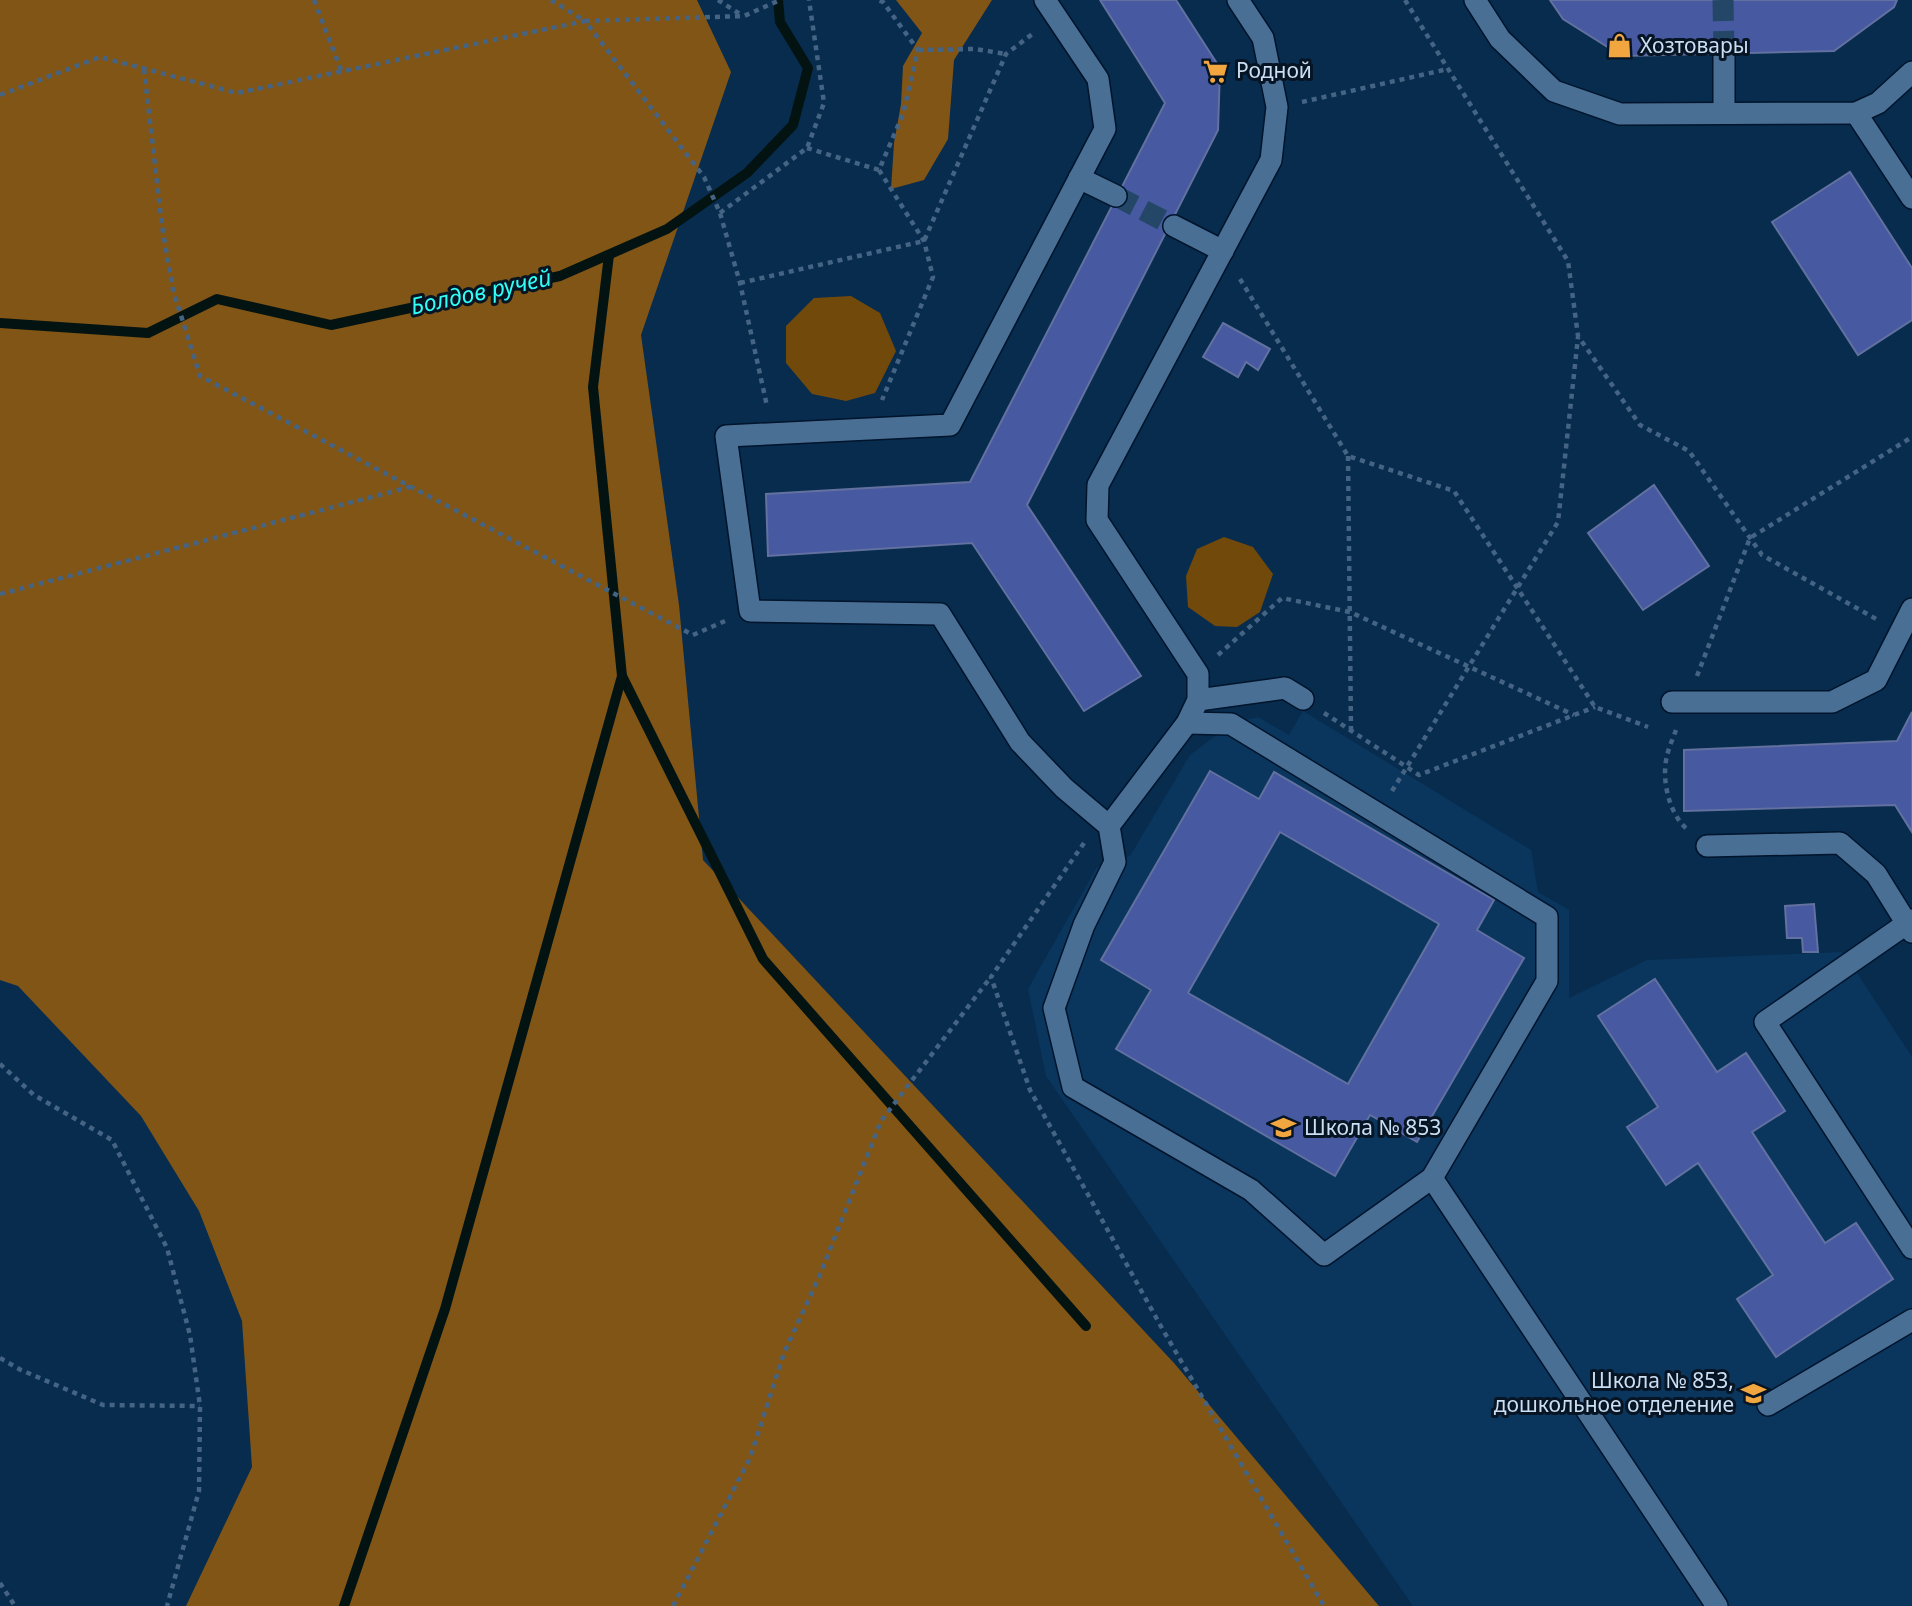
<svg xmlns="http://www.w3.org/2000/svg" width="1912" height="1606" viewBox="0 0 1912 1606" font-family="'Noto Sans',sans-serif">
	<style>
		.built { fill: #0a365e }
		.green { fill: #71490b }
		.forest { fill: #815516 }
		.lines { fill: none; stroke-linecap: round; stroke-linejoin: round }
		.stream { stroke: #031312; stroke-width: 10 }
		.building { fill: #4659a1; stroke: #62719f; stroke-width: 2; fill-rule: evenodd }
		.minor-tunnel { stroke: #244767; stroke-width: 21; stroke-dasharray: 21 10; stroke-linecap: butt }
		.minor-casing { stroke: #00142c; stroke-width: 24 }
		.path { stroke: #456483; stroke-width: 4.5; stroke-dasharray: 5 5; stroke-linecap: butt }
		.minor { stroke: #4a6f95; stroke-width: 21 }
		.labels { text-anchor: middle; stroke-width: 6; stroke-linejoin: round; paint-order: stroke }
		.poi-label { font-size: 21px; fill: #cadef4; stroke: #061423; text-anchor: start }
		.water-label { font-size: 23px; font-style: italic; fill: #32fef6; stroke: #061423 }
	</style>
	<rect width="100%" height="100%" fill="#072c4e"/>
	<path class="built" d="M1303 711 1531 850 1538 892 1569 910V998L1647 960 1842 952 1851 964 1912 1057V1606H1413L1046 1076 1028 989 1097 867 1130 856 1190 755 1231 724 1258 717 1289 735Z"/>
	<g class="green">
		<path d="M851 296 880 313 896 351 875 393 846 401 812 394 786 363V326L814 298Z"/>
		<path d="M1224 537 1253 547 1273 574 1260 612 1237 627 1215 626 1188 607 1186 576 1197 549Z"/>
	</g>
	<g class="forest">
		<path d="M0 0H697L731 72 641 335 679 605 703 860 1174 1363 1379 1606H186L252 1467 242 1321 199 1211 141 1116 18 986 0 980Z"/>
		<path d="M896 0H992L954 60 948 139 924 180 891 189 894 143 901 104 903 66 922 33Z"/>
	</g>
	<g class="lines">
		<g class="stream">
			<path d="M609 255 593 387 622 676 763 959 1086 1326"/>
			<path d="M0 323 148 333 217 299 331 325 560 276 667 229 747 173 793 125 808 68 780 22 778 0"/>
			<path d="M344 1606 445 1309 622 676"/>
		</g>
	</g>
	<g class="building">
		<path d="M1100 0H1176L1220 68 1218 130 1027 505 1141 676 1084 711 972 543 768 556 766 494 970 482 1165 103Z"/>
		<path d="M1550 0H1897L1894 7 1834 51 1622 56 1563 19Z"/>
		<path d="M1850 172 1912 268V320L1858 355 1772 222Z"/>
		<path d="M1223 323 1270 349 1258 370 1246 362 1238 377 1203 357Z"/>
		<path d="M1654 485 1709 566 1643 610 1588 533Z"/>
		<path d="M1912 712V832L1895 805 1684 811V750L1897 741Z"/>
		<path d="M1210 771 1259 799 1274 772 1494 900 1477 930 1524 958 1417 1142 1370 1115 1335 1176 1116 1049 1151 990 1101 960ZM1280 832 1439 924 1348 1084 1188 993Z"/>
		<path d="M1814 904 1818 952H1803L1802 938H1787L1785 906Z"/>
		<path d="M1655 979 1717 1072 1746 1053 1785 1111 1752 1132 1825 1243 1856 1223 1893 1279 1776 1357 1737 1299 1773 1275 1698 1163 1666 1185 1627 1127 1658 1107 1598 1016Z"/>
	</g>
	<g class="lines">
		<g class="minor-tunnel">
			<path d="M1723 0 1724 54"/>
			<path d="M1116 196 1174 226"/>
		</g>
		<defs>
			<g id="minor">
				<path d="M1045 0 1098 79 1105 129 950 425 726 436 750 611 940 614 1020 742 1064 788 1109 826 1115 862 1084 925 1054 1008 1073 1087 1251 1190 1324 1255 1432 1178 1547 981V917L1231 724 1187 723"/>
				<path d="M1475 0 1500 39 1554 91 1620 114 1856 113 1878 103 1912 72"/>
				<path d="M1724 54V113"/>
				<path d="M1856 113 1912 198"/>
				<path d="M1079 178 1116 196"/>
				<path d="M1174 226 1223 251"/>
				<path d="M1198 700 1285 688 1303 699"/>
				<path d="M1672 702H1832L1876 680 1912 609"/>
				<path d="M1109 826 1187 723 1198 700V674L1097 520 1098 485 1271 160 1277 107 1263 38 1238 0"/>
				<path d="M1707 846 1840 843 1876 874 1912 932"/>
				<path d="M1912 920 1765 1022 1912 1248"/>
				<path d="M1432 1178 1717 1606"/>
				<path d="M1768 1405 1912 1320"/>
			</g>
		</defs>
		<use href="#minor" class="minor-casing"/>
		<g class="path">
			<path d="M314 0 341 70"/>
			<path d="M551 0 585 21 744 16 780 0"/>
			<path d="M718 0 743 16"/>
			<path d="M1405 0 1568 261 1578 336 1640 425 1689 451 1762 555 1878 620"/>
			<path d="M918 50 975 49 1006 54"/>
			<path d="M144 69 162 226 173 290 200 376 693 635 725 621"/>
			<path d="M0 95 100 57 237 93 585 21 704 177 720 213 740 283 767 406"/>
			<path d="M1302 102 1448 69"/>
			<path d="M807 148 879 170 903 114 918 50 883 2 878 0"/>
			<path d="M879 170 924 241 933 277 882 400"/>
			<path d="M720 213 807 148 824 103 809 0"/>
			<path d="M1240 279 1348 456 1454 491 1595 707 1648 727"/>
			<path d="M740 283 924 241 1006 54 1035 32"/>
			<path d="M1348 456 1351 730"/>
			<path d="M0 594 410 487"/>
			<path d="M1218 655 1282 598 1350 612 1574 715"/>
			<path d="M1697 676 1750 538 1912 437"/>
			<path d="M1324 713 1419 775 1595 707"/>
			<path d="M1676 730C1673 738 1669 747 1667 756 1661 779 1669 814 1687 829"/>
			<path d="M1392 791 1558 522 1578 337"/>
			<path d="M1084 843 991 977 1030 1090 1163 1330 1324 1606"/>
			<path d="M0 1064 34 1095 112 1140 167 1248 190 1335 200 1406 199 1491 167 1606"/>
			<path d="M0 1358 21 1370 103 1405 200 1406"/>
			<path d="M0 1583 15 1606"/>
			<path d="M673 1606 750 1458 784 1353 819 1277 881 1121 990 978"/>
		</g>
		<use href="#minor" class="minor"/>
	</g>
	<defs>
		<symbol id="shop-bare" viewBox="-9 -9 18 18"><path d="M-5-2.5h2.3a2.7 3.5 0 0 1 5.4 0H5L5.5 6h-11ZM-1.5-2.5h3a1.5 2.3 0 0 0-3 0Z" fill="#f1a640" stroke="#061423" stroke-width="2.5" paint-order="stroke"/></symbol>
		<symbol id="supermarket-bare" viewBox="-9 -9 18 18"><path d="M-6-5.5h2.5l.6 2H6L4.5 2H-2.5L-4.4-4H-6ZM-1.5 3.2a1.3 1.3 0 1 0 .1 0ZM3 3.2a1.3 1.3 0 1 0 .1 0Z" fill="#f1a640" stroke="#061423" stroke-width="2.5" paint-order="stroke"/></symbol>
		<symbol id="school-bare" viewBox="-9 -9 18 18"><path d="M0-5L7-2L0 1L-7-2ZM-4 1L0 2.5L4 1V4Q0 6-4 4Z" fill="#f1a640" stroke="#061423" stroke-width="2.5" paint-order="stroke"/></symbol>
	</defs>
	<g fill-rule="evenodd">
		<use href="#shop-bare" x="1602" y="28" width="35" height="35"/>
		<use href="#supermarket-bare" x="1198" y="54" width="35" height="35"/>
		<use href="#school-bare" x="1266" y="1110" width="35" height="35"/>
		<use href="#school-bare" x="1736" y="1376" width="35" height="35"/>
	</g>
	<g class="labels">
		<g class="poi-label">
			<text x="1640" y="53">Хозтовары</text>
			<text x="1236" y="78">Родной</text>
			<text x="1304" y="1135">Школа № 853</text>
			<text x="1734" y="1388" text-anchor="end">Школа № 853,<tspan x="1734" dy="24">дошкольное отделение</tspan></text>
		</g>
		<g class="water-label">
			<text transform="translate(481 292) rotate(-12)" y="8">Болдов ручей</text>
		</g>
	</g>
</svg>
